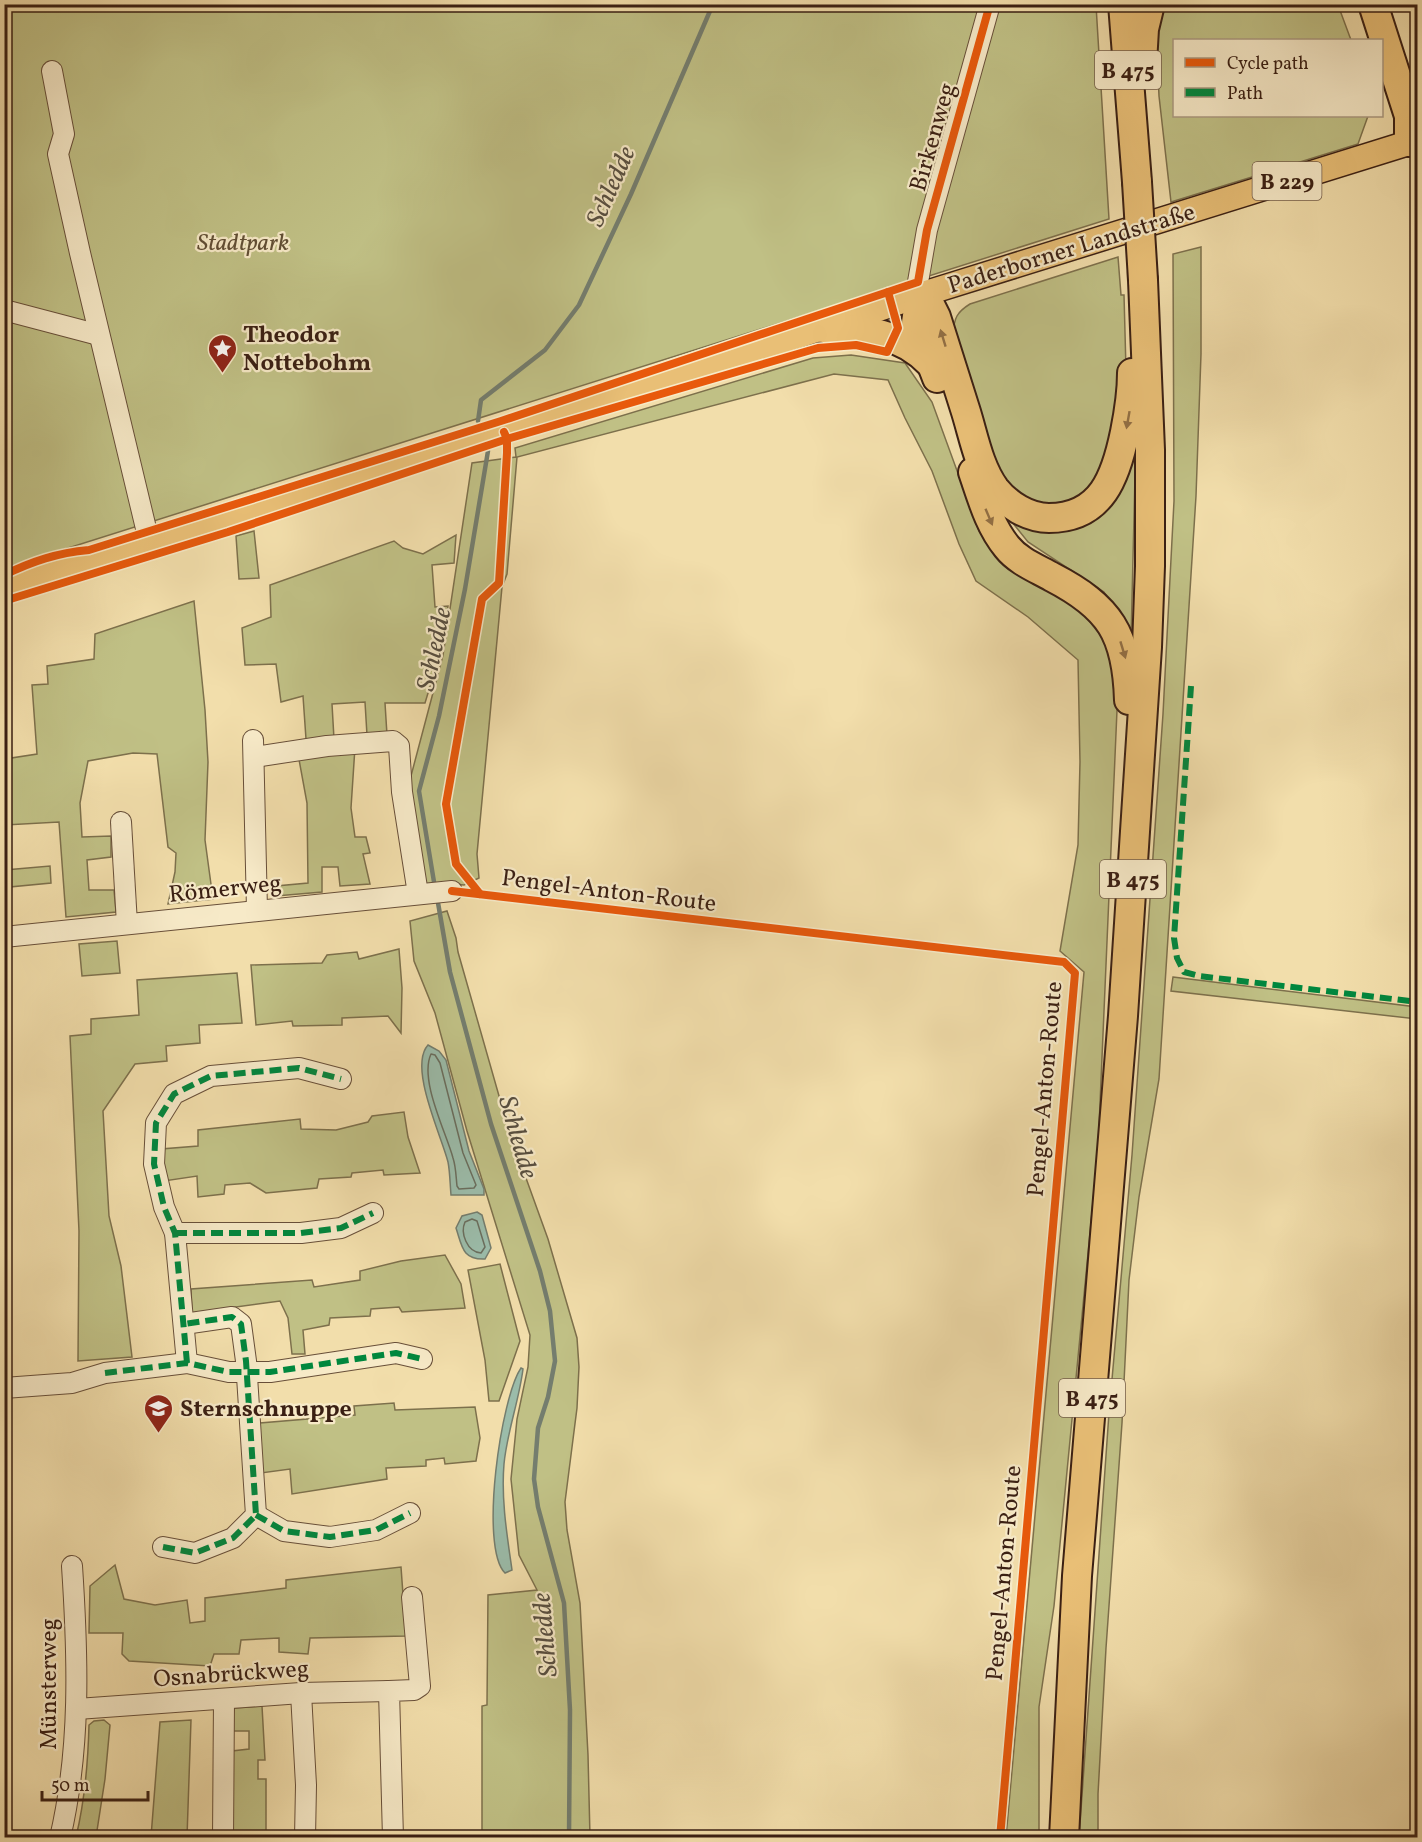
<svg xmlns="http://www.w3.org/2000/svg" width="1422" height="1842" viewBox="0 0 1422 1842" font-family="Vollkorn,serif">
	<style>
		.green { fill: #c0c085; stroke: #7d704c; stroke-width: 1.5 }
		.water { fill: #9bbcaa; stroke: #747d6e; stroke-width: 1.5 }
		.lines { fill: none; stroke-linecap: round; stroke-linejoin: round }
		.shore { stroke: #6a6e5e; stroke-width: 1.5 }
		.stream { stroke: #747d6e; stroke-width: 4.5 }
		.minor-casing { stroke: #684f39; stroke-width: 22 }
		.major-casing { stroke: #3a1f13; stroke-width: 27 }
		.highway-casing { stroke: #3a1f13; stroke-width: 32 }
		.minor { stroke: #f7eac8; stroke-width: 20 }
		.major { stroke: #e9bf76; stroke-width: 24 }
		.highway { stroke: #e9bf76; stroke-width: 28 }
		.highway-bridge-casing { stroke: #3a1f13; stroke-width: 32; stroke-linecap: butt }
		.highway-bridge { stroke: #e9bf76; stroke-width: 28 }
		.quiet { stroke: #00873e; stroke-width: 6; stroke-dasharray: 12 6; stroke-linecap: butt }
		.cycleway-casing { stroke: #f7eac8; stroke-width: 11 }
		.cycleway { stroke: #e8590c; stroke-width: 8 }
		.oneway { fill: #926f44 }
		.labels { text-anchor: middle; stroke-width: 4.5; stroke-linejoin: round; paint-order: stroke }
		.shield { fill: #f7eac8; stroke: #735c49; stroke-width: 1.5 }
		.shield-label { font-size: 22px; font-weight: bold; fill: #3a1f13 }
		.street-label { font-size: 24px; fill: #3a1f13; stroke: #f7eac8 }
		.park-label { font-size: 24px; font-style: italic; fill: #624f35; stroke: #f7eac8 }
		.poi-label { font-size: 24px; font-weight: bold; fill: #3a1f13; stroke: #f7eac8; text-anchor: start }
		.water-label { font-size: 26px; font-style: italic; fill: #574e40; stroke: #f7eac8 }
	</style>
	<rect width="100%" height="100%" fill="#f2deab"/>
	<filter id="stains"><feTurbulence type="fractalNoise" baseFrequency=".00333" numOctaves="4"/><feColorMatrix values="0 0 0 0 .2 0 0 0 0 .09 0 0 0 0 .02 0 0 0 .5 -.17"/></filter>
	<radialGradient id="worn" r=".72"><stop offset=".6" stop-color="#630" stop-opacity="0"/><stop offset="1" stop-color="#630" stop-opacity=".3"/></radialGradient>
	<g class="green">
		<path d="M5 5H1096L1109 219 5 568Z"/>
		<path d="M1163 5H1338L1351 40H1174V116H1368L1358 144 1171 202 1159 96 1157 50 1158 17Z"/>
		<path d="M1201 247V354L1196 496 1159 1079 1139 1197 1129 1280 1122 1423 1106 1648 1098 1794V1837L1079 1838 1109 1413 1132 1155 1163 714 1174 501 1173 254Z"/>
		<path d="M1118 257 1121 295H1124L1126 370 1119 428 1090 498 1033 510 1002 484 953 334C954 318 957 312 970 304Z"/>
		<path d="M851 355 905 363 932 402 979 531 1010 566 1078 607 1106 642 1118 687 1098 1150 1054 1606 1039 1707V1837H1006L1084 972 1060 951 1078 845 1080 762 1078 660 1028 617 976 581 959 544 932 471 905 418 888 380 834 374 517 457 507 574 502 587 477 854 479 878 464 885 445 883 423 885 407 791 443 655 472 463 516 457 515 448 813 358Z"/>
		<path d="M1136 435 1131 640 1104 592 1028 542 1000 507 1072 528Z"/>
		<path d="M254 531 259 578 239 579 236 536Z"/>
		<path d="M456 535 454 563 432 565 435 607 448 606 439 657 425 703H385L387 735H367L365 702 332 704 334 739H306L303 696 281 702 276 664 245 665 242 628 271 617 270 585 394 541 403 548 423 554Z"/>
		<path d="M194 601 205 710 208 762 205 840 213 899 168 904 175 872 176 853 168 847 157 754 133 753 88 761 80 803 82 837 111 836V857L87 860 89 890H114L116 912 66 917 59 822 5 825V759L37 754 32 685 48 684 47 666 94 659 95 634Z"/>
		<path d="M355 747 351 808 355 837H366L370 853 363 854 370 884 340 886 338 867H322V892L276 896V886L308 883 307 803 298 754Z"/>
		<path d="M50 866 51 883 10 887 11 911 5 912V870Z"/>
		<path d="M447 911 456 938 458 952 509 1131 548 1239 577 1338 579 1367 577 1408 565 1502 567 1530 580 1603 588 1755 590 1837H482V1706L487 1705 488 1595 537 1590 519 1555 511 1479 517 1419 528 1367 530 1335 467 1131 435 1013 414 961 410 921Z"/>
		<path d="M117 941 120 973 82 976 79 944Z"/>
		<path d="M399 949 402 988 401 1033 388 1016 342 1018V1025L293 1026 292 1021 256 1025 251 965 322 963 327 955 357 952 359 959Z"/>
		<path d="M237 973 242 1023 199 1025 200 1043 166 1046 167 1061 135 1064 103 1111 109 1216 121 1266 132 1357 78 1361 79 1231 70 1036 91 1034V1019L139 1015 137 980Z"/>
		<path d="M1173 977 1417 1007V1019L1171 991Z"/>
		<path d="M404 1112 408 1137 420 1173 384 1175 383 1170 352 1173 351 1177 319 1179 317 1188 266 1193 250 1183 225 1185 224 1194 198 1197 197 1176 164 1181 161 1149 198 1146V1130L300 1119 301 1129 336 1130 368 1122 372 1116Z"/>
		<path d="M445 1255 461 1284 465 1308 402 1312 399 1307 371 1309 370 1316 330 1318 329 1325 303 1330 305 1354H292L288 1318 280 1301 192 1313 191 1289 312 1280 314 1287 360 1280V1271L401 1261Z"/>
		<path d="M500 1264 520 1341 499 1401H489L485 1360 468 1270Z"/>
		<path d="M394 1403 395 1410 475 1407 480 1438 476 1461 445 1464 444 1458 426 1460V1466L386 1468 387 1479 292 1494 290 1469 261 1473 260 1423 355 1415 354 1406Z"/>
		<path d="M115 1565 124 1599 155 1605 187 1600 190 1623 205 1621V1598L286 1588V1580L401 1567 406 1636 310 1638 308 1654 279 1652V1638L241 1640 239 1654H214L210 1666 129 1661 122 1654 123 1633H89L90 1586Z"/>
		<path d="M262 1706 265 1760H258V1779H266V1837L230 1838 232 1751 249 1749V1731H231L234 1708Z"/>
		<path d="M104 1720 110 1725 105 1779 96 1837H76C85 1800 88 1763 89 1725L94 1721Z"/>
		<path d="M191 1720 187 1837H151L160 1722Z"/>
	</g>
	<g class="water">
		<path d="M428 1045 439 1051 446 1060 469 1151 484 1189V1195H451C450 1184 450 1172 448 1162 442 1137 408 1067 428 1045Z"/>
		<path d="M477 1212 482 1215 491 1248 485 1259C462 1260 462 1246 456 1228L462 1216Z"/>
		<path d="M521 1368 523 1369C519 1401 507 1432 504 1464 501 1499 507 1535 512 1570L505 1573C479 1547 501 1397 521 1368Z"/>
	</g>
	<g class="lines">
		<g class="shore">
			<path d="M431 1054 435 1055 440 1063 463 1153 476 1185 474 1188 459 1189 457 1186C456 1177 456 1167 453 1158 446 1132 419 1080 431 1054Z"/>
			<path d="M472 1219 477 1221 485 1247 481 1253C467 1252 460 1233 465 1222Z"/>
		</g>
		<g class="stream">
			<path d="M478 421 481 400 545 350 579 305 631 194 713 4"/>
			<path d="M435 888 419 791 439 716 465 589 488 451"/>
			<path d="M437 897 450 972 491 1124 540 1271 550 1311 555 1361 548 1397 538 1428 534 1479 538 1507 564 1603 570 1710 569 1838"/>
		</g>
		<defs>
			<g id="minor">
				<path d="M52 71 64 134 58 154 80 253 149 541"/>
				<path d="M920 295 918 282 927 230 990 4"/>
				<path d="M4 310 99 335"/>
				<path d="M253 740 257 910"/>
				<path d="M254 757 327 746 393 741 399 746 402 792 418 894"/>
				<path d="M121 822 127 924"/>
				<path d="M4 937 452 891"/>
				<path d="M175 1233H301L341 1228 373 1213"/>
				<path d="M187 1363 175 1233 164 1207 154 1164 156 1123 174 1094 211 1076 299 1068 341 1079"/>
				<path d="M4 1388 72 1383 105 1373 187 1363 229 1372H270L396 1353 422 1359"/>
				<path d="M256 1515 284 1531 330 1537 376 1530 410 1513"/>
				<path d="M163 1547 195 1553 233 1538 256 1515 246 1361 241 1324 232 1317 184 1324"/>
				<path d="M301 1693 306 1785 305 1838"/>
				<path d="M77 1709 301 1693 389 1691"/>
				<path d="M60 1838C81 1748 78 1657 72 1566"/>
				<path d="M223 1838 224 1700"/>
				<path d="M393 1838 389 1691 414 1690 420 1686 412 1597"/>
			</g>
			<path id="major" d="M4 586 750 352 920 295 1418 140"/>
			<g id="highway">
				<path d="M1123 4 1137 182"/>
				<path d="M1373 4 1409 116V142"/>
				<path d="M1142 63 1144 29 1150 4"/>
				<path d="M920 295 931 307 936 317C946 349 956 380 966 412 974 438 979 467 995 489 1008 505 1028 518 1049 518 1102 518 1116 476 1125 432 1129 412 1132 393 1132 373"/>
				<path d="M920 295 916 323 937 378"/>
				<path d="M823 328C864 329 902 333 931 364"/>
				<path d="M973 472C982 498 989 525 1007 547 1018 561 1036 568 1052 577 1110 607 1127 634 1129 700"/>
				<path d="M1064 1838 1077 1576 1123 1016 1147 647 1150 566V450L1143 280"/>
			</g>
		</defs>
		<use href="#minor" class="minor-casing"/>
		<use href="#major" class="major-casing"/>
		<use href="#highway" class="highway-casing"/>
		<use href="#minor" class="minor"/>
		<use href="#major" class="major"/>
		<use href="#highway" class="highway"/>
		<defs>
			<path id="highway-bridge" d="M1137 182 1143 280"/>
		</defs>
		<use href="#highway-bridge" class="highway-bridge-casing"/>
		<use href="#highway-bridge" class="highway-bridge"/>
		<g class="quiet">
			<path d="M1191 686 1174 938 1177 958 1184 972 1199 976 1418 1002"/>
			<path d="M175 1233H301L341 1228 373 1213"/>
			<path d="M187 1363 175 1233 164 1207 154 1164 156 1123 174 1094 211 1076 299 1068 341 1079"/>
			<path d="M105 1373 187 1363 229 1372H270L396 1353 422 1359"/>
			<path d="M256 1515 284 1531 330 1537 376 1530 410 1513"/>
			<path d="M163 1547 195 1553 233 1538 256 1515 246 1361 241 1324 232 1317 184 1324"/>
		</g>
		<defs>
			<g id="cycleway">
				<path d="M4 575C33 561 57 553 89 550L501 421 918 282 927 230 990 4"/>
				<path d="M4 601 228 532 507 439 818 348 856 345 887 352 898 328 888 292"/>
				<path d="M452 891 1064 962 1075 973 1000 1838"/>
				<path d="M480 894 456 864 446 804 482 599 499 583 507 453V439L504 432"/>
			</g>
		</defs>
		<use href="#cycleway" class="cycleway-casing"/>
		<use href="#cycleway" class="cycleway"/>
	</g>
	<defs><path id="oneway-solid" d="M-6-.8H1V-3.2L6.5 0L1 3.2V.8H-6Z" transform="scale(1.5)"/></defs>
	<g class="oneway">
		<use href="#oneway-solid" transform="translate(943 338) rotate(-107)"/>
		<use href="#oneway-solid" transform="translate(1128 420) rotate(100)"/>
		<use href="#oneway-solid" transform="translate(989 517) rotate(67)"/>
		<use href="#oneway-solid" transform="translate(1123 650) rotate(73)"/>
	</g>
	<defs>
		<symbol id="sight-pin" viewBox="-11 -11 22 30"><path d="M0 17L-7.5 6A9.5 9.5 0 1 1 7.5 6Z" fill="#8f2418" stroke="#f7eac8"/><path d="M0-6L1.8-2.2L6-1.7L2.9 1.2L3.7 5.4L0 3.3L-3.7 5.4L-2.9 1.2L-6-1.7L-1.8-2.2Z" fill="#fff"/></symbol>
		<symbol id="school-pin" viewBox="-11 -11 22 30"><path d="M0 17L-7.5 6A9.5 9.5 0 1 1 7.5 6Z" fill="#8f2418" stroke="#f7eac8"/><path d="M0-5L7-2L0 1L-7-2ZM-4 1L0 2.5L4 1V4Q0 6-4 4Z" fill="#fff"/></symbol>
	</defs>
	<g fill-rule="evenodd">
		<use href="#sight-pin" x="206" y="332" width="33" height="45"/>
		<use href="#school-pin" x="142" y="1392" width="33" height="45"/>
	</g>
	<g class="labels">
		<g class="shield">
			<rect x="1095" y="51" width="66" height="38" rx="4.5"/>
			<rect x="1252.5" y="162" width="69" height="38" rx="4.5"/>
			<rect x="1100" y="860" width="66" height="38" rx="4.5"/>
			<rect x="1059" y="1379" width="66" height="38" rx="4.5"/>
		</g>
		<g class="shield-label">
			<text x="1128" y="78">B 475</text>
			<text x="1287" y="189">B 229</text>
			<text x="1133" y="887">B 475</text>
			<text x="1092" y="1406">B 475</text>
		</g>
		<g class="street-label">
			<text transform="translate(932 137) rotate(-74)" y="8">Birkenweg</text>
			<text transform="translate(1071 248) rotate(-17)" y="8">Paderborner Landstraße</text>
			<text transform="translate(225 888) rotate(-6)" y="8">Römerweg</text>
			<text transform="translate(609 890) rotate(7)" y="8">Pengel-Anton-Route</text>
			<text transform="translate(1044 1089) rotate(-85)" y="8">Pengel-Anton-Route</text>
			<text transform="translate(1003 1573) rotate(-85)" y="8">Pengel-Anton-Route</text>
			<text transform="translate(231 1673) rotate(-4)" y="8">Osnabrückweg</text>
			<text transform="translate(48 1684) rotate(-90)" y="8">Münsterweg</text>
		</g>
		<g class="park-label">
			<text x="243" y="250">Stadtpark</text>
		</g>
		<g class="poi-label">
			<text x="243" y="342">Theodor<tspan x="243" dy="28">Nottebohm</tspan></text>
			<text x="180" y="1416">Sternschnuppe</text>
		</g>
		<g class="water-label">
			<text transform="translate(610 186) rotate(-66)" y="9">Schledde</text>
			<text transform="translate(433 649) rotate(-78)" y="9">Schledde</text>
			<text transform="translate(519 1137) rotate(74)" y="9">Schledde</text>
			<text transform="translate(544 1635) rotate(-95)" y="9">Schledde</text>
		</g>
	</g>
	<rect width="1422" height="1842" fill="none" stroke="#f2deab" stroke-width="24"/>
	<rect x="6" y="6" width="1410" height="1830" fill="none" stroke="#3a1f13" stroke-width="3"/>
	<rect x="12" y="12" width="1398" height="1818" fill="none" stroke="#3a1f13" stroke-width="1.5"/>
	<rect x="1173" y="39" width="210" height="78" fill="#f7eac8" stroke="#ab9980" stroke-width="1.5"/>
	<rect x="1185" y="58" width="30" height="9" fill="#e8590c" stroke="#ab9980" stroke-width="1.5"/>
	<text x="1227" y="69" font-size="18" fill="#3a1f13">Cycle path</text>
	<rect x="1185" y="88" width="30" height="9" fill="#00873e" stroke="#ab9980" stroke-width="1.5"/>
	<text x="1227" y="99" font-size="18" fill="#3a1f13">Path</text>
	<path d="M42 1791v9h106v-9" fill="none" stroke="#3a1f13" stroke-width="3"/>
	<text x="51" y="1791" font-size="18" fill="#3a1f13" stroke="#f7eac8" stroke-width="4.5" paint-order="stroke">50 m</text>
	<rect width="100%" height="100%" filter="url(#stains)"/>
	<rect width="100%" height="100%" fill="url(#worn)"/>
</svg>
